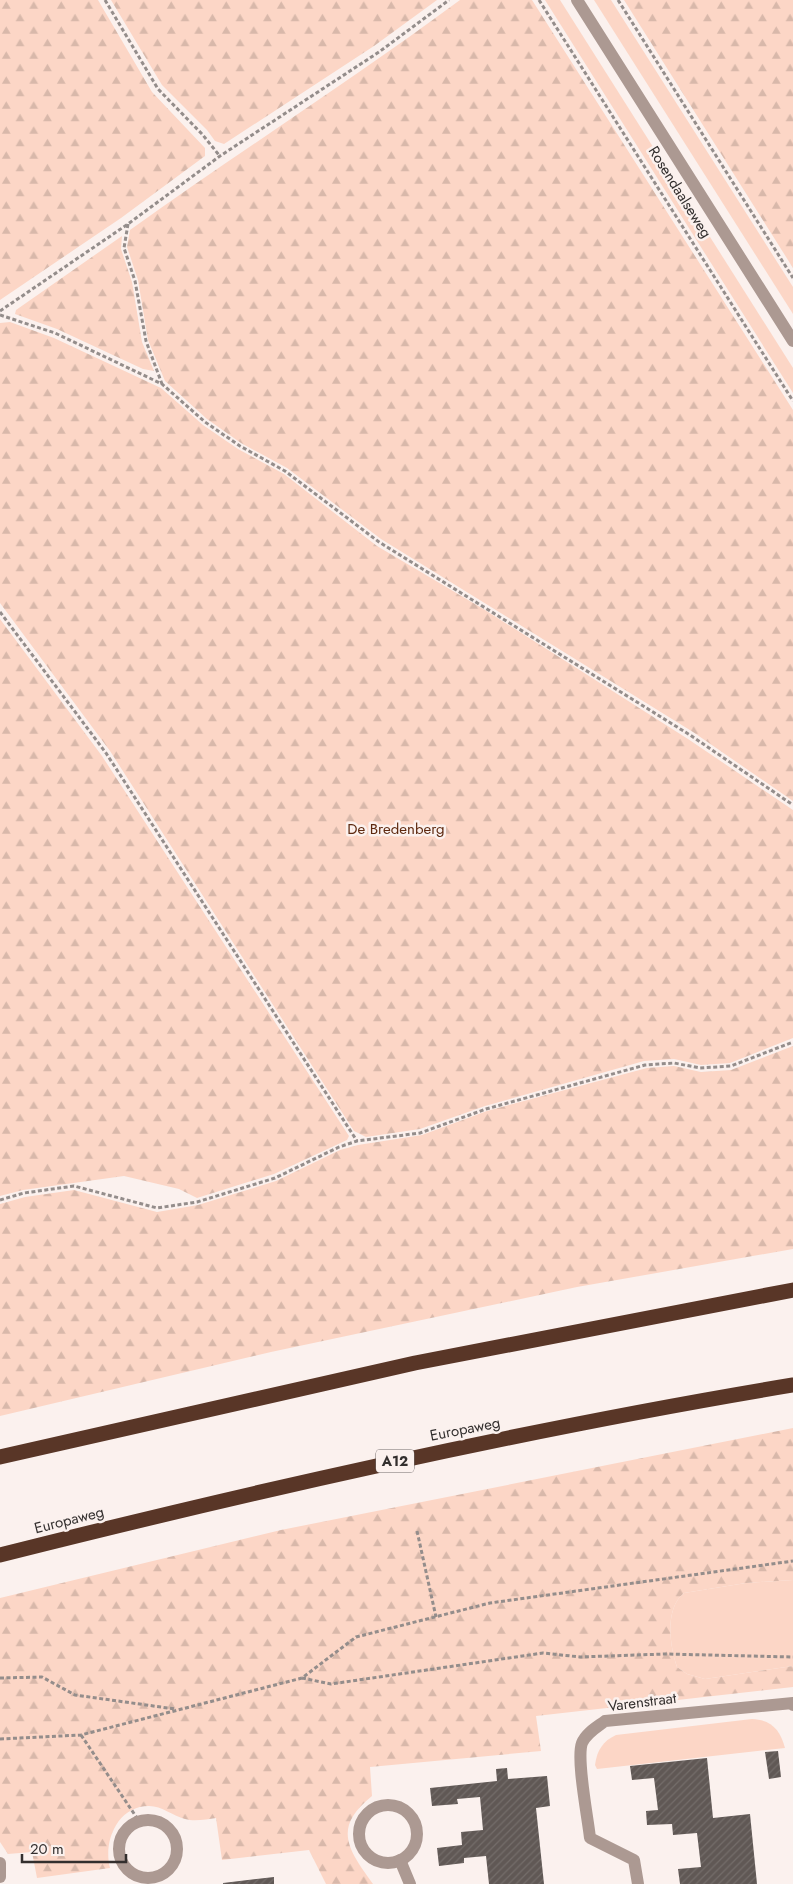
<svg xmlns="http://www.w3.org/2000/svg" width="793" height="1884" viewBox="0 0 793 1884" font-family="Jost,sans-serif">
	<style>
		.green { fill: #fcd6c6 }
		.forest { fill: url(#forest-firs) }
		.building { fill: url(#building-hatch) }
		.lines { fill: none; stroke-linecap: round; stroke-linejoin: round }
		.path { stroke: #948d8b; stroke-width: 3; stroke-dasharray: 4 2.5; stroke-linecap: butt }
		.minor { stroke: #ac9992; stroke-width: 12 }
		.highway { stroke: #593627; stroke-width: 15 }
		.labels { text-anchor: middle; stroke-width: 5; stroke-linejoin: round; paint-order: stroke }
		.shield { fill: #fbf1ee; stroke: #6f6968; stroke-width: 1 }
		.shield-label { font-size: 14px; font-weight: bold; fill: #332f2e }
		.street-label { font-size: 15px; fill: #332f2e; stroke: #fbf1ee }
		.park-label { font-size: 15px; fill: #5e290f; stroke: #fbf1ee }
	</style>
	<defs>
		<pattern id="forest-firs" width="22" height="20" patternUnits="userSpaceOnUse" patternTransform="scale(1.25)"><rect width="22" height="20" fill="#fcd6c6"/><path d="M5 1l3.5 6h-7zM16 11l3.5 6h-7z" fill="#d8b8aa"/></pattern>
		<pattern id="building-hatch" width="6" height="6" patternUnits="userSpaceOnUse" patternTransform="scale(1.25)"><rect width="6" height="6" fill="#605855"/><path d="M-1 1l2-2M0 6l6-6M5 7l2-2" fill="none" stroke="#746d6a"/></pattern>
	</defs>
	<rect width="100%" height="100%" fill="#fbf1ee"/>
	<g class="green">
		<path d="M545 0H560L793 368V393Z"/>
		<path d="M594 0H611L793 287V314Z"/>
		<path d="M793 1580V1666L705 1679 687 1674 677 1667C670 1647 664 1609 684 1593L746 1583Z"/>
		<path d="M752 1719C772 1720 780 1730 785 1748L597 1769 595 1765C597 1750 603 1741 616 1735Z"/>
	</g>
	<g class="forest">
		<path d="M0 0H98L152 92 205 148V156L121 218 0 300Z"/>
		<path d="M111 0H437L374 46 224 144 215 141 207 130 162 85Z"/>
		<path d="M460 0H532L793 410V801L693 732 381 539 287 468 241 443 207 419 165 381 148 340 138 280 127 247 130 230C239 152 352 80 460 0Z"/>
		<path d="M624 0H793V268Z"/>
		<path d="M122 236 121 249 132 282 142 342 154 371 143 369 57 329 15 314 16 310Z"/>
		<path d="M10 322 54 338 161 388 203 425 238 449 284 474 377 546 485 610 688 739 793 810V1038L730 1063 701 1065 674 1059 644 1061 485 1106 420 1129 366 1137 354 1131 110 751 0 603V323Z"/>
		<path d="M0 619 102 756 349 1136 347 1140 274 1174 197 1198 179 1189 124 1176 23 1190 0 1196Z"/>
		<path d="M793 1046V1249L577 1287 271 1352 0 1416V1204L25 1197 74 1190 157 1212 198 1205 276 1181 340 1150 358 1145 422 1135 487 1111 647 1068 674 1066 701 1072 731 1070Z"/>
		<path d="M793 1428V1580L746 1583 684 1593C664 1609 670 1647 677 1667L687 1674 705 1679 793 1666V1687L536 1716 541 1751 370 1767 372 1796C332 1828 348 1849 373 1884H326L309 1850 222 1860 216 1818C207 1819 195 1822 185 1819 173 1816 162 1806 149 1806 117 1806 103 1842 110 1868L37 1878 32 1852 8 1854 0 1842V1598L281 1530Z"/>
	</g>
	<g class="building">
		<path d="M778 1751 781 1777 769 1779 765 1752Z"/>
		<path d="M707 1758 713 1818 750 1814 757 1884H680L678 1869 701 1867 697 1833 673 1835 672 1824 647 1825 646 1811 658 1810 654 1778 632 1780 630 1766Z"/>
		<path d="M507 1768 508 1779 547 1776 550 1806 536 1808 544 1884H489L486 1856 464 1858V1863L439 1866 437 1848 462 1845 461 1832 483 1830 480 1797 457 1799 458 1804 432 1806 430 1788 497 1781 496 1769Z"/>
		<path d="M274 1877V1884H223V1883Z"/>
	</g>
	<g class="lines">
		<g class="path">
			<path d="M105 0 158 89 202 134 219 155"/>
			<path d="M539 0 793 401"/>
			<path d="M618 0 793 278"/>
			<path d="M128 224 124 248 135 281 146 341 162 384"/>
			<path d="M0 311 128 224 220 156 379 52 449 0"/>
			<path d="M0 315 55 333 162 384 205 422 240 446 285 471 379 542 690 735 793 805"/>
			<path d="M0 612 106 753 357 1141"/>
			<path d="M0 1200 24 1193 74 1186 157 1208 197 1202 275 1178 339 1147 357 1141 420 1133 486 1109 645 1065 674 1063 700 1068 731 1066 793 1042"/>
			<path d="M417 1531 436 1617"/>
			<path d="M0 1678 42 1677 75 1695 175 1709"/>
			<path d="M302 1678 331 1684 543 1653 580 1657 665 1654 793 1657"/>
			<path d="M81 1735 139 1821"/>
			<path d="M0 1739 81 1735 302 1678 356 1637 490 1603 793 1561"/>
		</g>
		<g class="minor">
			<path d="M577 0 793 341"/>
			<circle cx="388" cy="1834" r="29"/>
			<circle cx="148" cy="1849" r="29"/>
			<path d="M400 1860 410 1884"/>
			<path d="M0 1863V1877"/>
			<path d="M638 1884 634 1860 590 1838C588 1818 576 1759 582 1743 586 1733 597 1727 605 1721L793 1703V1705"/>
		</g>
		<g class="highway">
			<path d="M0 1457 415 1363 793 1290"/>
			<path d="M0 1555C262 1489 526 1429 793 1385"/>
		</g>
	</g>
	<g class="labels">
		<rect class="shield" x="376" y="1449.5" width="38" height="23" rx="4"/>
		<g class="shield-label">
			<text x="395" y="1466">A12</text>
		</g>
		<g class="street-label">
			<text transform="translate(680 192) rotate(58)" y="5">Rosendaalseweg</text>
			<text transform="translate(465 1429) rotate(-11)" y="5">Europaweg</text>
			<text transform="translate(69 1520) rotate(-14)" y="5">Europaweg</text>
			<text transform="translate(642 1702) rotate(-7)" y="5">Varenstraat</text>
		</g>
		<g class="park-label">
			<text x="396" y="834">De Bredenberg</text>
		</g>
	</g>
	<path d="M22 1854v8h104v-8" fill="none" stroke="#332f2e" stroke-width="2.5"/>
	<text x="30" y="1854" font-size="15" fill="#332f2e" stroke="#fbf1ee" stroke-width="4" paint-order="stroke">20 m</text>
</svg>
